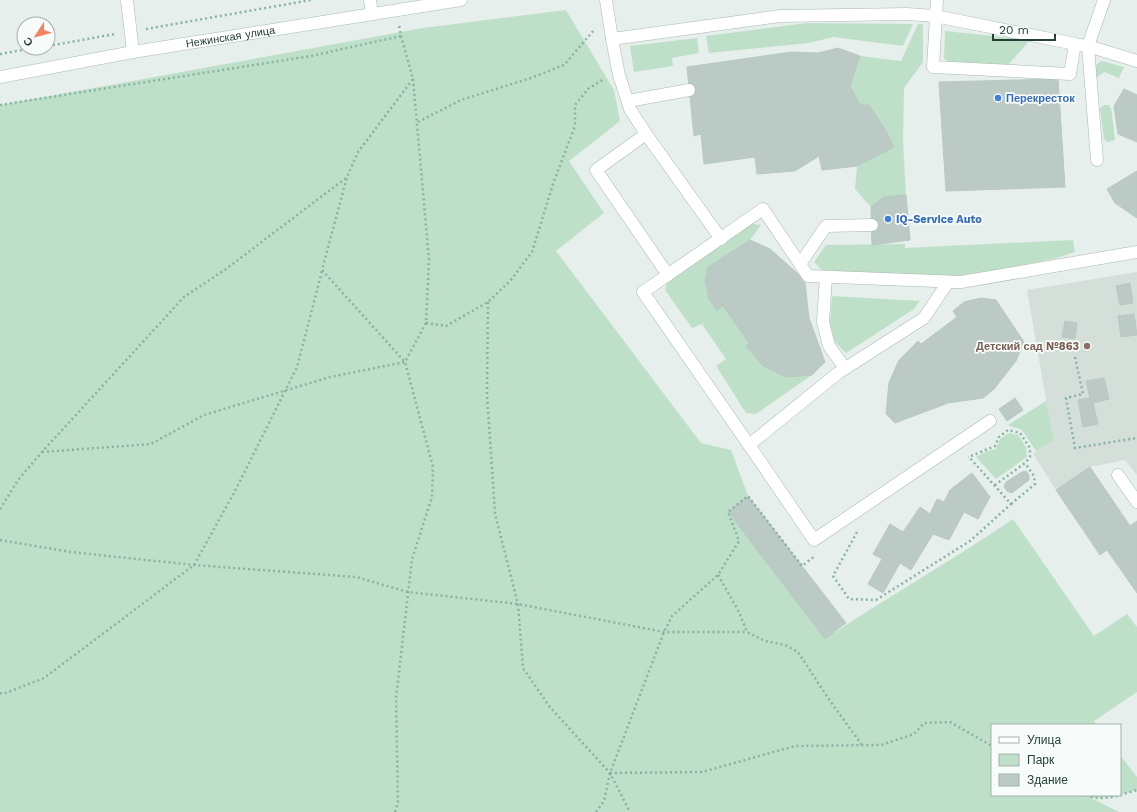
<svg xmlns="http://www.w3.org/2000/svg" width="1137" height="812" viewBox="0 0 1137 812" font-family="'Work Sans',sans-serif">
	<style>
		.built { fill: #d4dfda }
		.green { fill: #bfe0c8 }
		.building { fill: #bbcac4; stroke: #b8c9c2 }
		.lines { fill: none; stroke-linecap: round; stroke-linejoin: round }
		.minor-casing { stroke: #a8b8b2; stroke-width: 13 }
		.path { stroke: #86b3a5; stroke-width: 2.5; stroke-dasharray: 2 3; stroke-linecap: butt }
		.minor { stroke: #fff; stroke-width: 12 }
		.shop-dot { fill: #3f7fe0; stroke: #f7fbf9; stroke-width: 1.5 }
		.education-dot { fill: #8d6e63; stroke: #f7fbf9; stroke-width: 1.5 }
		.labels { text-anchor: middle; stroke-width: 3.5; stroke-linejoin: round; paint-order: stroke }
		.street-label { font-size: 11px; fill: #24423a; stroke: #f7fbf9 }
		.shop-label { font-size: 11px; font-weight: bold; fill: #366cbe; stroke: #f7fbf9; text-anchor: start }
		.education-label { font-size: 11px; font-weight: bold; fill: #785e54; stroke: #f7fbf9; text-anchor: end }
	</style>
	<rect width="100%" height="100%" fill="#e6efeb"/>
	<path class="built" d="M1137 272V475L1125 460 1090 467 1056 490 1033 454 1053 440 1027 290Z"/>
	<g class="green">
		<path d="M566 10 614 90 620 121 569 161 604 213 556 251 701 443 731 450 748 496 728 512 825 639C887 597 952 561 1013 519L1094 636 1127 614 1137 627V692L1094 721 1097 725H992V795H1120L1114 797 1091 798 1119 812H0V105L423 28Z"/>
		<path d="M807 23 913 24 903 46 833 37 809 43 709 53 706 36Z"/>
		<path d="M918 24H923V62L904 88 903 142 906 195 884 197 871 207 855 189 857 166 894 147 885 129 869 105H860L850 86 860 56 901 61Z"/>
		<path d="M945 31 1030 40 1007 66 953 64 944 59Z"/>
		<path d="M697 38 699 53 672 58 673 66 634 72 630 46Z"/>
		<path d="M1102 61 1124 67 1119 78 1104 72 1094 80C1094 70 1093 65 1102 61Z"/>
		<path d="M1104 105H1109L1111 108 1115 139 1113 141 1107 142 1104 139 1100 108Z"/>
		<path d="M744 223 761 225 750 240 708 267C704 286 705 294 717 310L723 306 749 343 746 346 763 366 812 375 756 414 746 413 716 366 726 359 702 324 692 328 665 290 668 275Z"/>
		<path d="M1073 240 1075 252 1057 258 960 278 837 274 822 270 814 262 826 245 905 244V248Z"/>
		<path d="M832 296 920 301 914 309 846 353 835 342 830 324Z"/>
		<path d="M1046 401 1054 440 1036 451 1022 430 1008 425Z"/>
		<path d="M1009 433 1018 435 1026 447 1027 457 996 479 976 457 987 451 996 449 1000 439Z"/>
		<path d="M1120 755 1137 777V790L1120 795Z"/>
	</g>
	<g class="building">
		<path d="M838 48 860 56 850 86 860 105H869L885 129 894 147 857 166 822 170 819 156 795 171 757 174 755 157 704 164 701 134 694 136 687 67 791 52 818 53Z"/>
		<path d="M1058 79 1065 187 946 191 939 82Z"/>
		<path d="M1124 89 1137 95V142L1118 134 1114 106Z"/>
		<path d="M1137 171V218L1115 203 1107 189Z"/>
		<path d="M906 195 910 240 872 245 871 207 884 197Z"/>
		<path d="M750 240 770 249 796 272 805 283 809 318 825 362 812 375 787 377 763 366 746 346 749 343 723 306 717 310 709 299 705 281 708 267Z"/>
		<path d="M1130 283 1133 303 1120 305 1116 286Z"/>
		<path d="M981 298 996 300 1024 342 1016 361 994 389 983 398 948 403 895 423 886 414 889 383 899 360 918 341 921 344 957 317 953 311 964 302Z"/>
		<path d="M1134 314 1137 335 1121 337 1118 316Z"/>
		<path d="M1065 321 1077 323 1075 339 1062 337Z"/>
		<path d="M1104 378 1109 399 1093 403 1098 424 1083 427 1078 400 1090 398 1086 381Z"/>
		<path d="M1015 398 1023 410 1007 421 999 409Z"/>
		<path d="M1090 467 1130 526 1137 521V593L1107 550 1100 555 1056 490Z"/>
		<path d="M1026 471 1029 475V480L1012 493 1007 491 1004 487 1006 482 1022 472Z"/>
		<path d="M972 473 990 497 978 519 964 512 949 540 933 534 911 570 900 563 883 593 868 584 882 559 873 554 890 524 903 532 920 507 930 514 937 499 944 502 950 490Z"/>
		<path d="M748 496 846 623 825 639 728 512Z"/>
	</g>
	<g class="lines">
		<defs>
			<g id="minor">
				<path d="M127 0 133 52"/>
				<path d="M370 0 372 13"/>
				<path d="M606 0 612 39"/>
				<path d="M1080 45 1088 46 1104 0"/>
				<path id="s1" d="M0 77 133 52 461 0"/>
				<path d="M628 101 689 90"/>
				<path d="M646 134 596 170 668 275"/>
				<path d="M1097 160 1088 46 1137 61"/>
				<path d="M721 239 646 134 630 109 619 75 612 39 780 16 907 14 935 16 1075 44 1070 74 933 67 937 0"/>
				<path d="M800 264 826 226 872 225"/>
				<path d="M826 277 823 322 829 346 845 368"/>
				<path d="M961 282 808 276 763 209 643 292 749 445 838 373 924 318 948 282H961L1137 252"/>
				<path d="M749 445 814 540 990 421"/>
				<path d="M1118 475 1137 502"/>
			</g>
		</defs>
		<use href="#minor" class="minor-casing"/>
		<g class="path">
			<path d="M146 29 311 0"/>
			<path d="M48 46 115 34"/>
			<path d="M0 54 34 48"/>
			<path d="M0 105 311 56 401 36"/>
			<path d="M418 122 461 100 531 78 564 65 594 30"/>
			<path d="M488 302 487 394 495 514 518 604 523 668 549 706 610 773 630 812"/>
			<path d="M426 323 446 326 488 302 510 281 532 252 553 184 575 126V105L588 89 604 79"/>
			<path d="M1075 357 1083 394 1066 398 1075 448 1137 438"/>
			<path d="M42 452 151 444 204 415 330 377 405 362 426 323 429 260 413 79"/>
			<path d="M971 456 995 446 999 437 1008 430 1020 433 1030 448V457L1025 463 995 485"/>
			<path d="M1011 504 1035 484 1034 476 1025 463"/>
			<path d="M0 509 18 480 42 452 184 297 226 269 346 178"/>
			<path d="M857 532 833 576 849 599 876 600 970 541 1011 504 969 457H968"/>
			<path d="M0 540 71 552 194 565 356 577 408 592 518 604 664 632H747"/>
			<path d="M718 575 739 612 747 632 765 641 785 645 798 652 828 698 862 745"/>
			<path d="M0 693 3 694 44 678 194 565 235 491 297 367 322 271"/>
			<path d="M610 773 702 772 795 746 881 745 914 734 924 723 950 722 992 746"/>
			<path d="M1086 795C1095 800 1110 798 1120 795"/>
			<path d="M1120 795 1137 790"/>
			<path d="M395 812 398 803 396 698 412 559 432 497 433 467 405 362 322 270 347 177 358 152 413 79 401 36 399 25"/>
			<path d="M596 812 604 801 610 773 664 632 672 616 718 575 739 541 728 512 748 496 802 566 815 556"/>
		</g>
		<use href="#minor" class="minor"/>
	</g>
	<g class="shop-dot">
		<circle cx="998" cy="98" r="4"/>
		<circle cx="888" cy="219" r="4"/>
	</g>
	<circle class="education-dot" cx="1087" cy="346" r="4"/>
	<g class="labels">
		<g class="street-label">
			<text dy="4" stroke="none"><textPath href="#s1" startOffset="234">Нежинская улица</textPath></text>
		</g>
		<g class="shop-label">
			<text x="1006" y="102">Перекресток</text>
			<text x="896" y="223">IQ-Service Auto</text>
		</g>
		<g class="education-label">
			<text x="1079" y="350">Детский сад №863</text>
		</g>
	</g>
	<rect x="991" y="724" width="130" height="72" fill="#f7fbf9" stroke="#a3b1ad"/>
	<rect x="999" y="737" width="20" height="6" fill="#ffffff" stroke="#a3b1ad"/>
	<text x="1027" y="744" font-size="12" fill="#24423a">Улица</text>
	<rect x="999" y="754" width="20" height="12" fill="#bfe0c8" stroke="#a3b1ad"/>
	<text x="1027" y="764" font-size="12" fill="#24423a">Парк</text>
	<rect x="999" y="774" width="20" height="12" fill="#bbcac4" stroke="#a3b1ad"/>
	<text x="1027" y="784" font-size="12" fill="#24423a">Здание</text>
	<g transform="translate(36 36) rotate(234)"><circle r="19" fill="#f7fbf9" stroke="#a3b1ad"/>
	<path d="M0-3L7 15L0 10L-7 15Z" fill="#f4845f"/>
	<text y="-6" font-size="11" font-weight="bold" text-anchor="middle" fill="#24423a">С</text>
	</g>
	<path d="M993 34v6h62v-6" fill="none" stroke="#24423a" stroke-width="2"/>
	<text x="999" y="34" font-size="12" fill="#24423a" stroke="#f7fbf9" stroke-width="3" paint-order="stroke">20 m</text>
</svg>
